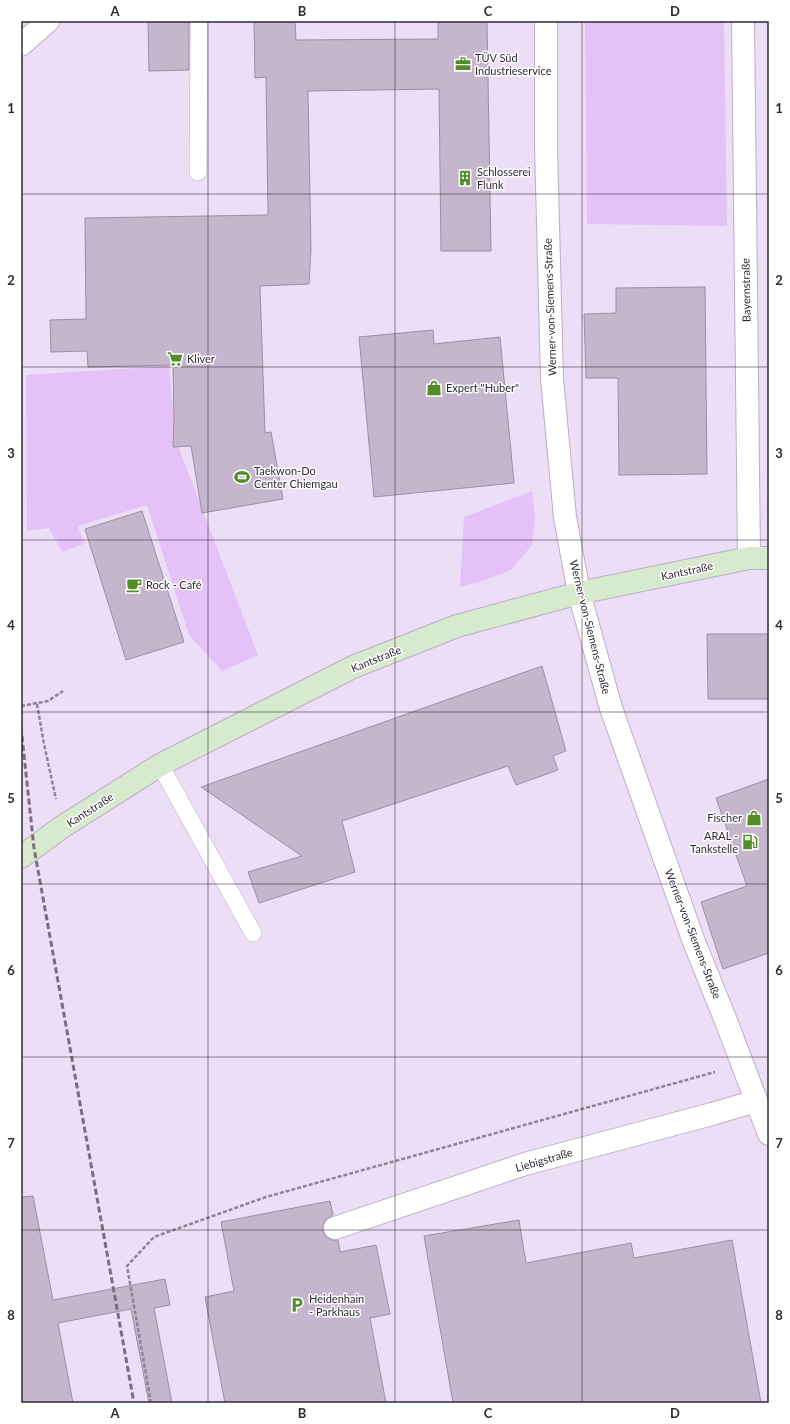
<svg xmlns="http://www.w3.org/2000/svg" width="790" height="1424" viewBox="0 0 790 1424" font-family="Lato,sans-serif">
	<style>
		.green { fill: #e4c2f7 }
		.building { fill: #c5b6ce; stroke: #9d8ea6 }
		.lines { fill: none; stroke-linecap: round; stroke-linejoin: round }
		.service-casing { stroke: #bdaec6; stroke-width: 18 }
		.minor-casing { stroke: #bdaec6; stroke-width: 24 }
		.tertiary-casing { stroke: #bdaec6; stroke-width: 24 }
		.secondary-casing { stroke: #bdaec6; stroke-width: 24 }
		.path { stroke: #8e8495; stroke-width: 2.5; stroke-dasharray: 4 2; stroke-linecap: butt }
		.service { stroke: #fff; stroke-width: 17 }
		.minor { stroke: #fff; stroke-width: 22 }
		.tertiary { stroke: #fff; stroke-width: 22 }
		.secondary { stroke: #d8eacd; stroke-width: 22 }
		.rail { stroke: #776e7e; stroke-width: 3; stroke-dasharray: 6 3; stroke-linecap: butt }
		.grid { fill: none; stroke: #302a34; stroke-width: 1; stroke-opacity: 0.55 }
		.labels { text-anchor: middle; stroke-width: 3; stroke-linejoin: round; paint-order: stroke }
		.poi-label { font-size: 11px; fill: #302a34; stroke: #fff; text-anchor: start }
		.street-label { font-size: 11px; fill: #302a34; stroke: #fff }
		.neatline { fill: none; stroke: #302a34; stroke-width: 1.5 }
		.grid-label { font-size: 13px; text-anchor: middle; font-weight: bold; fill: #302a34 }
	</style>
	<rect width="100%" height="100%" fill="#eddef7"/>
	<g class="green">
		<path d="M585 21H724L727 226 587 224Z"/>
		<path d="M169 366 174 420 180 451 258 655 222 671 189 635 147 505 78 526 84 544 62 552 49 528 27 531 26 375Z"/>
		<path d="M532 491 535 518 532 545 511 570 485 580 460 587 464 517Z"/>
	</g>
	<g class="building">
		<path d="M148 21H189V70L149 71Z"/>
		<path d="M254 21H295L296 40 438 39V21H487L491 251H441L439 89 308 91 311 250 309 284 260 286 265 433 271 432 283 499 202 513 191 446 173 447 174 420 173 365 88 367 87 351 51 352 50 320 86 319 85 218 268 215 266 77 255 78Z"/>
		<path d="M705 287 707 474 619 475 618 378H586L584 314 616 313V288Z"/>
		<path d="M433 330 434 344 500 337 514 483 374 497 359 337Z"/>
		<path d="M142 511 184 642 126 660 85 529Z"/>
		<path d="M707 634H769V699H708Z"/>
		<path d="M542 666 566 751 553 756 558 770 516 785 508 766 342 821 355 872 259 903 248 872 302 856 201 787Z"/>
		<path d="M769 779V953L723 969 701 902 747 886 716 798Z"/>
		<path d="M33 1196 53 1300 165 1279 170 1305 154 1308 172 1403H149L131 1309 58 1323 73 1403H21V1197Z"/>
		<path d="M330 1201 333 1215 325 1220 323 1225V1232L327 1238 332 1240H338L340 1252 376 1245 390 1314 370 1318 386 1403H225L205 1297 234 1291 221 1222Z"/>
		<path d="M519 1220 526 1263 631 1243 634 1258 732 1240 761 1403H453L424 1236Z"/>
	</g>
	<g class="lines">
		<defs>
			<g id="service">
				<path d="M198 172 199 21"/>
				<path d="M160 765 253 933"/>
			</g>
			<g id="minor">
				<path d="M743 21 749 558"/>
				<path d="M335 1228 525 1164 712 1114 756 1101"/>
			</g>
			<g id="tertiary">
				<path d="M546 21V146L552 379 565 517 579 593 611 708 694 942 726 1021 769 1134"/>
				<path d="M21 45 48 21"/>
			</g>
			<path id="secondary" d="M21 857 62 827 160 765 353 667 457 626 579 593 749 558H769"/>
		</defs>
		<use href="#service" class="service-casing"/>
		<use href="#minor" class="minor-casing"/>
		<use href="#tertiary" class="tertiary-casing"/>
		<use href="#secondary" class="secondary-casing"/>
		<g class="path">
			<path d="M37 704 44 744 56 799"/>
			<path d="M21 706 48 701 63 691"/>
			<path d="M151 1403 127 1266 154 1237 266 1197 715 1072"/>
		</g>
		<use href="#service" class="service"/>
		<use href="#minor" class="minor"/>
		<use href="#tertiary" class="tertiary"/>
		<use href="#secondary" class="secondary"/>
		<path class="rail" d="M21 727 34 848 134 1403"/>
	</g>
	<path class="grid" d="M208 21V1403M395 21V1403M582 21V1403M21 194H769M21 367H769M21 540H769M21 712H769M21 884H769M21 1057H769M21 1230H769"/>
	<defs>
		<symbol id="office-bare" viewBox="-9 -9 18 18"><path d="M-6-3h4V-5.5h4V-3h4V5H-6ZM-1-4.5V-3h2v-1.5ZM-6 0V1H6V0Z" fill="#538d2a" stroke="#fff" stroke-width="2.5" paint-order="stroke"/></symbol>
		<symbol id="building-bare" viewBox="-9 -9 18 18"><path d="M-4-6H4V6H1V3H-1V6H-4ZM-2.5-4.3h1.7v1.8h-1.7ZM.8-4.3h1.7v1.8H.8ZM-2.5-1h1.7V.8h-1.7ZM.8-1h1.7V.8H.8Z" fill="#538d2a" stroke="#fff" stroke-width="2.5" paint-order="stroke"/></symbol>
		<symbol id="supermarket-bare" viewBox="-9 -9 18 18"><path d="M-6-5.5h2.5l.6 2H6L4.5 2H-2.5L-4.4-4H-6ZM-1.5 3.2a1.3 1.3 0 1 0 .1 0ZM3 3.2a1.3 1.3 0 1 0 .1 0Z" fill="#538d2a" stroke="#fff" stroke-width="2.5" paint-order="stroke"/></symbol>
		<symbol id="shop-bare" viewBox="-9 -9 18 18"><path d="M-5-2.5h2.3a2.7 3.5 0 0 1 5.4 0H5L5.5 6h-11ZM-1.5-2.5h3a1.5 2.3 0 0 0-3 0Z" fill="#538d2a" stroke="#fff" stroke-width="2.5" paint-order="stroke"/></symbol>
		<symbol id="stadium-bare" viewBox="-9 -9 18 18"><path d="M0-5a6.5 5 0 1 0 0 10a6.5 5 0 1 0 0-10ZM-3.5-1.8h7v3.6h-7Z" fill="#538d2a" stroke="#fff" stroke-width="2.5" paint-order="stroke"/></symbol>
		<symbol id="cafe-bare" viewBox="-9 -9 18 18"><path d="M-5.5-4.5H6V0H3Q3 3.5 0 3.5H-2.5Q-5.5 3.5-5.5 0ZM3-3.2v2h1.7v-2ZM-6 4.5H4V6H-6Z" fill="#538d2a" stroke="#fff" stroke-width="2.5" paint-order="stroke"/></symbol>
		<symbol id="fuel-bare" viewBox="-9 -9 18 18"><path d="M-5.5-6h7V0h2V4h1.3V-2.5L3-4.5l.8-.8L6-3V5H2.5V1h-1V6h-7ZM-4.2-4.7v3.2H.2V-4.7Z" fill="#538d2a" stroke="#fff" stroke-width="2.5" paint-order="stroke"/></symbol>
		<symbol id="parking-bare" viewBox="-9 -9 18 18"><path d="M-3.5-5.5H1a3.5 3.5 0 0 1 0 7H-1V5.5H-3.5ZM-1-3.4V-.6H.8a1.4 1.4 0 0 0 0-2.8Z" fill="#538d2a" stroke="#fff" stroke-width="2.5" paint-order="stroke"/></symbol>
	</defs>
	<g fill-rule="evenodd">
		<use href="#office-bare" x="452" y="53" width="22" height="22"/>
		<use href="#building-bare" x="454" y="167" width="22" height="22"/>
		<use href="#supermarket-bare" x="164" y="348" width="22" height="22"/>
		<use href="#shop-bare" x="423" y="377" width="22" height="22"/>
		<use href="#stadium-bare" x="231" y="466" width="22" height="22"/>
		<use href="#cafe-bare" x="123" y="574" width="22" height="22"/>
		<use href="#shop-bare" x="743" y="807" width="22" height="22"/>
		<use href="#fuel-bare" x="739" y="831" width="22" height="22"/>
		<use href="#parking-bare" x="286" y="1294" width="22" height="22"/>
	</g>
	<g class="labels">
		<g class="poi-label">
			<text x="475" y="62">TÜV Süd<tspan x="475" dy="13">Industrieservice</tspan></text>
			<text x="477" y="176">Schlosserei<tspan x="477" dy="13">Flunk</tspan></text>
			<text x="187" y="363">Kliver</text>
			<text x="446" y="392">Expert "Huber"</text>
			<text x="254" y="475">Taekwon-Do<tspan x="254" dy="13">Center Chiemgau</tspan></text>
			<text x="146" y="589">Rock - Café</text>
			<text x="742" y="822" text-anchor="end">Fischer</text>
			<text x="738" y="840" text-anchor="end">ARAL -<tspan x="738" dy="13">Tankstelle</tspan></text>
			<text x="309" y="1303">Heidenhain<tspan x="309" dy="13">- Parkhaus</tspan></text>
		</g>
		<g class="street-label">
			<text transform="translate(746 290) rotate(-91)" y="4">Bayernstraße</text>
			<text transform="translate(550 307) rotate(-92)" y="4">Werner-von-Siemens-Straße</text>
			<text transform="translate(687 571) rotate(-12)" y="4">Kantstraße</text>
			<text transform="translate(590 627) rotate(76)" y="4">Werner-von-Siemens-Straße</text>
			<text transform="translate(376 659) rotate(-22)" y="4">Kantstraße</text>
			<text transform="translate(90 810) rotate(-33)" y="4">Kantstraße</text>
			<text transform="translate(693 934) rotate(69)" y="4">Werner-von-Siemens-Straße</text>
			<text transform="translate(544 1160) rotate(-16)" y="4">Liebigstraße</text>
		</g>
	</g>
	<rect width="790" height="1424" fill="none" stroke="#ffffff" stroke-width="44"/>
	<rect x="22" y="22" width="746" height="1380" class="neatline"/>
	<g class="grid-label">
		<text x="115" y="16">A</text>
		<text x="302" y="16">B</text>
		<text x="488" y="16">C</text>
		<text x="675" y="16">D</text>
		<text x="11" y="113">1</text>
		<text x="779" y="113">1</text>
		<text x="11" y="285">2</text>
		<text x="779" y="285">2</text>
		<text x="11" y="458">3</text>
		<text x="779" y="458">3</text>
		<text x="11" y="630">4</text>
		<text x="779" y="630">4</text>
		<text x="11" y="803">5</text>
		<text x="779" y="803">5</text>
		<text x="11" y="975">6</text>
		<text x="779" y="975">6</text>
		<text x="11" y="1148">7</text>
		<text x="779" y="1148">7</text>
		<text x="11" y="1320">8</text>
		<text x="779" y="1320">8</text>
		<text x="115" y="1418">A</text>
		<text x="302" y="1418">B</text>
		<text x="488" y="1418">C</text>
		<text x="675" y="1418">D</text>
	</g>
</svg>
